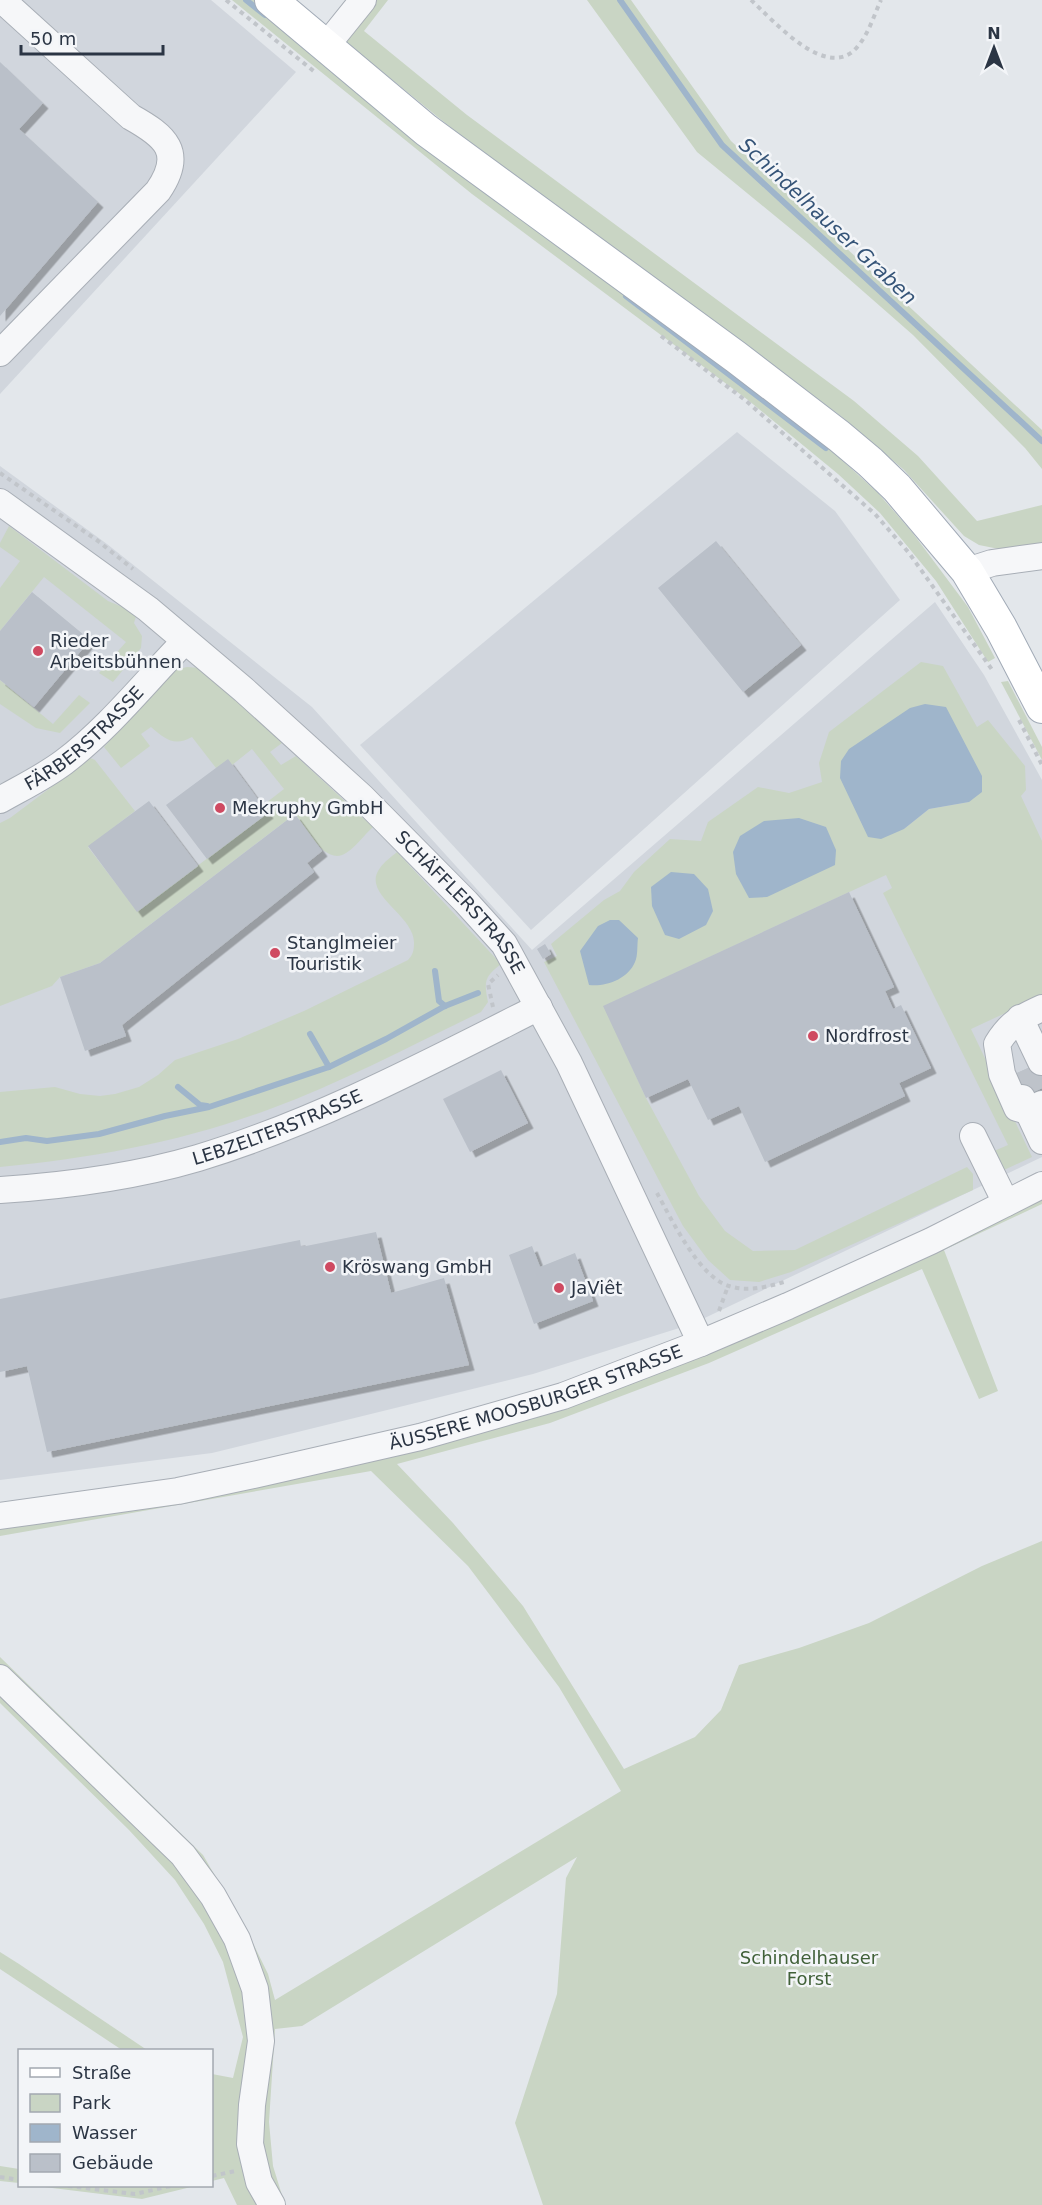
<svg xmlns="http://www.w3.org/2000/svg" width="1042" height="2205" viewBox="0 0 1042 2205" font-family="'DejaVu Sans',sans-serif">
	<style>
		.built { fill: #d1d6dd }
		.green { fill: #c9d5c4; fill-rule: evenodd }
		.water { fill: #9fb5cb }
		.lines { fill: none; stroke-linecap: round; stroke-linejoin: round }
		.stream { stroke: #9fb5cb; stroke-width: 6 }
		.building { fill: #bac0c9; filter: url(#shadow) }
		.minor-tunnel { stroke: #bec3ca; stroke-width: 26; stroke-dasharray: 26 13; stroke-linecap: butt }
		.minor-casing { stroke: #a8aeb6; stroke-width: 28 }
		.major-casing { stroke: #a2abb7; stroke-width: 34 }
		.path { stroke: #c1c5ca; stroke-width: 4; stroke-dasharray: 4.5 4.5; stroke-linecap: butt }
		.minor { stroke: #f6f7f9; stroke-width: 26 }
		.major { stroke: #fff; stroke-width: 32 }
		.poi-dot { fill: #cf4a61; stroke: #f3f5f8; stroke-width: 2 }
		.labels { text-anchor: middle; stroke-width: 5; stroke-linejoin: round; paint-order: stroke }
		.poi-label { font-size: 18px; fill: #2b3544; stroke: #f3f5f8; text-anchor: start }
		.street-label { font-size: 18px; fill: #2b3544; stroke: #f3f5f8 }
		.park-label { font-size: 18px; fill: #406038; stroke: #f3f5f8 }
		.water-label { font-size: 20px; font-style: italic; fill: #355478; stroke: #f3f5f8 }
	</style>
	<defs>
		<filter id="shadow"><feDropShadow dx="5.5" dy="5.5" stdDeviation="0" flood-color="#0004"/></filter>
	</defs>
	<rect width="100%" height="100%" fill="#e3e7eb"/>
	<g class="built">
		<path d="M0 0H211L296 72 0 394Z"/>
		<path d="M737 432 835 511 900 600 531 930 360 745Z"/>
		<path d="M0 466 107 544 312 707 532 950 935 602 984 675 1042 780V1157L692 1324 533 1374 212 1453 0 1480Z"/>
	</g>
	<g class="green">
		<path d="M232 0H255L436 147 808 429 878 493 912 532 968 607 995 658 988 662 936 581 880 513 838 474 748 400 472 194Z"/>
		<path d="M363 0H388L364 31 467 115 854 401 918 456 977 521 1042 505V546L999 549 979 545 964 536 904 470 842 417 455 131 336 34Z"/>
		<path d="M587 0H631L731 141 1042 430V469L1025 448 913 335 808 243 697 152Z"/>
		<path d="M9 526 108 601 137 613 134 623 142 636 141 648 113 682 99 673 126 642 44 577 0 631V588L20 561 0 547V543Z"/>
		<path d="M921 662 943 666 977 727 988 720 1025 766 1026 790 1021 796 1042 841V996L971 1029 1032 1157 1004 1170 994 1151 1008 1145 883 893 892 888 886 875 604 1006 646 1098 699 1196 725 1231 753 1251 795 1250 967 1167 973 1174V1190L791 1272 759 1282 730 1280 708 1260 683 1226 544 962 557 956 551 944 604 900 620 891 634 872 670 839 701 841 708 822 758 787 789 793 822 782 819 763 829 732ZM849 749 969 802 929 809 904 829Z"/>
		<path d="M187 667 200 668 214 677 282 743 270 752 281 765 296 756 373 827C364 835 356 847 346 853 325 867 306 827 295 814L100 963 60 977 52 986 0 1006V823L10 818 90 758 95 760 135 811 88 847 137 911 268 813 262 806 284 789 252 749 232 765 216 768 192 737C174 747 165 739 151 727L141 734 150 746 121 768 104 747 164 679 175 670Z"/>
		<path d="M0 680 53 724 79 695 90 703 60 733 36 728 0 704Z"/>
		<path d="M1008 681 1042 747V760L1001 682Z"/>
		<path d="M397 852 501 964C484 977 484 982 488 1002L481 1012C412 1045 341 1083 270 1109 182 1142 94 1158 0 1167V1092L55 1087 80 1094 100 1096 115 1094 139 1087 158 1075 175 1060 238 1039 304 1011 408 960C413 955 414 950 414 943 415 915 360 894 380 868 384 862 391 857 397 852Z"/>
		<path d="M1042 1197V1204L944 1250 998 1391 979 1399 922 1269 709 1363 550 1423 397 1464 453 1523 523 1606 624 1769 695 1737 721 1710 739 1665 799 1648 869 1623 982 1566 1042 1541V2205H543L515 2123 557 1994 566 1878 577 1857 302 2026 275 2029 269 2122 273 2166 285 2205H237L224 2178 212 2181V2074L233 2078 243 2037 223 1962 204 1924 175 1880 129 1830 0 1703V1683L140 1820 186 1871 217 1917 236 1956 254 2018 270 2013 260 1977 238 1932 196 1860 0 1669V1657L203 1855 246 1929 268 1974 275 2000 621 1791 559 1687 468 1566 371 1471 0 1536V1523L76 1515 317 1467 371 1456 549 1408 732 1342 924 1255Z"/>
		<path d="M0 1952 19 1964 147 2050H122L0 1969Z"/>
		<path d="M0 2166 19 2169V2183L0 2181Z"/>
		<path d="M36 2186H195L142 2199Z"/>
	</g>
	<g class="water">
		<path d="M925 704 946 707 982 776V792L969 802 929 809 904 829 881 839 868 837 840 778 841 761 849 749 910 708Z"/>
		<path d="M799 818 826 827 836 850 835 865 767 897 749 898 736 874 733 852 740 836 764 821Z"/>
		<path d="M671 872 694 874 708 889 713 911 706 925 679 939 665 935 652 906 651 887Z"/>
		<path d="M610 920H619L638 938C637 945 638 956 635 962 628 979 606 987 589 985L580 951 598 926Z"/>
	</g>
	<g class="lines">
		<g class="stream">
			<path d="M246 0 265 15"/>
			<path d="M620 0 722 145 1042 441"/>
			<path d="M626 296 826 448"/>
			<path d="M435 971 439 1001 445 1006"/>
			<path d="M310 1034 329 1067"/>
			<path d="M178 1087 200 1105 207 1106"/>
			<path d="M0 1142 26 1138 47 1141 99 1134 165 1116 209 1107 329 1067 386 1039 445 1006 478 993"/>
		</g>
	</g>
	<g class="building">
		<path d="M0 62 43 103 19 129 98 202 0 316Z"/>
		<path d="M716 541 801 645 743 692 658 588Z"/>
		<path d="M32 592 90 640 34 707 0 680V631Z"/>
		<path d="M228 759 268 813 207 859 166 805Z"/>
		<path d="M149 801 198 866 137 912 88 846Z"/>
		<path d="M295 814 322 851 307 863 314 872 122 1025 126 1036 85 1051 60 977 100 963Z"/>
		<path d="M849 892 894 987 885 991 893 1009 901 1005 931 1068 899 1083 905 1096 765 1162 739 1106 708 1120 688 1079 646 1098 603 1006Z"/>
		<path d="M545 944 551 954 543 959 537 949Z"/>
		<path d="M1042 1062V1088L1018 1099 1008 1077Z"/>
		<path d="M501 1070 528 1123 470 1152 443 1099Z"/>
		<path d="M376 1232 391 1293 444 1278 469 1365 47 1452 27 1366 0 1372V1299L300 1240 301 1247Z"/>
		<path d="M532 1246 540 1267 575 1253 593 1301 534 1324 509 1255Z"/>
	</g>
	<g class="lines">
		<path class="minor-tunnel" d="M1026 1069 1036 1091"/>
		<defs>
			<g id="minor">
				<path d="M326 46 363 0"/>
				<path d="M0 353 158 191C185 152 165 136 131 117L2 0"/>
				<path id="s1" d="M0 502 148 609 244 690 362 797 466 902 504 944 569 1063 701 1343"/>
				<path d="M967 571 992 563 1042 556"/>
				<path id="s2" d="M0 800C21 788 44 777 64 762 109 728 145 682 185 641"/>
				<path d="M1042 1008C1020 1018 1010 1023 997 1044L1002 1074 1017 1108 1028 1111 1042 1104"/>
				<path d="M1020 1018 1041 1062"/>
				<path d="M1022 1098 1042 1141"/>
				<path d="M973 1136 1006 1203"/>
				<path id="s3" d="M0 1190C63 1186 137 1176 198 1158 317 1122 428 1063 539 1007"/>
				<path id="s4" d="M0 1516 178 1491 258 1474 420 1437 563 1396 701 1343 788 1306 931 1241 1042 1185"/>
				<path d="M0 1678 183 1855 213 1896 237 1939 255 1989 261 2041 252 2105 250 2144 259 2182 272 2205"/>
			</g>
			<path id="major" d="M271 0 426 130 736 357 839 436 870 462 897 488 967 571 1001 628 1042 707"/>
		</defs>
		<use href="#minor" class="minor-casing"/>
		<use href="#major" class="major-casing"/>
		<g class="path">
			<path d="M226 0 316 73"/>
			<path d="M751 0C773 20 828 84 858 46 869 33 874 15 881 0"/>
			<path d="M661 336 745 400 875 514 909 553 993 671"/>
			<path d="M0 473 98 541 133 569"/>
			<path d="M1019 720 1042 765"/>
			<path d="M493 1007 488 984 498 975"/>
			<path d="M657 1193C672 1220 699 1277 729 1286 747 1292 767 1287 784 1282"/>
			<path d="M719 1311 728 1286"/>
			<path d="M212 2176 235 2171"/>
			<path d="M0 2177 20 2180"/>
			<path d="M68 2186 135 2194 171 2186"/>
		</g>
		<use href="#minor" class="minor"/>
		<use href="#major" class="major"/>
	</g>
	<g class="poi-dot">
		<circle cx="38" cy="651" r="6"/>
		<circle cx="220" cy="808" r="6"/>
		<circle cx="275" cy="953" r="6"/>
		<circle cx="813" cy="1036" r="6"/>
		<circle cx="330" cy="1267" r="6"/>
		<circle cx="559" cy="1288" r="6"/>
	</g>
	<g class="labels">
		<g class="poi-label">
			<text x="50" y="647">Rieder<tspan x="50" dy="21">Arbeitsbühnen</tspan></text>
			<text x="232" y="814">Mekruphy GmbH</text>
			<text x="287" y="949">Stanglmeier<tspan x="287" dy="21">Touristik</tspan></text>
			<text x="825" y="1042">Nordfrost</text>
			<text x="342" y="1273">Kröswang GmbH</text>
			<text x="571" y="1294">JaViêt</text>
		</g>
		<g class="street-label">
			<text dy="6" stroke="none"><textPath href="#s2" startOffset="105">FÄRBERSTRASSE</textPath></text>
			<text dy="6" stroke="none"><textPath href="#s1" startOffset="612">SCHÄFFLERSTRASSE</textPath></text>
			<text dy="6" stroke="none"><textPath href="#s3" startOffset="286">LEBZELTERSTRASSE</textPath></text>
			<text dy="6" stroke="none"><textPath href="#s4" startOffset="550">ÄUSSERE MOOSBURGER STRASSE</textPath></text>
		</g>
		<g class="park-label">
			<text x="809" y="1964">Schindelhauser<tspan x="809" dy="21">Forst</tspan></text>
		</g>
		<g class="water-label">
			<text transform="translate(828 221) rotate(43)" y="7">Schindelhauser Graben</text>
		</g>
	</g>
	<rect x="18" y="2049" width="195" height="138" fill="#f3f5f8" stroke="#a3a8b0" stroke-width="1.5"/>
	<rect x="30" y="2068" width="30" height="9" fill="#ffffff" stroke="#a3a8b0" stroke-width="1.5"/>
	<text x="72" y="2079" font-size="18" fill="#2b3544">Straße</text>
	<rect x="30" y="2094" width="30" height="18" fill="#c9d5c4" stroke="#a3a8b0" stroke-width="1.5"/>
	<text x="72" y="2109" font-size="18" fill="#2b3544">Park</text>
	<rect x="30" y="2124" width="30" height="18" fill="#9fb5cb" stroke="#a3a8b0" stroke-width="1.5"/>
	<text x="72" y="2139" font-size="18" fill="#2b3544">Wasser</text>
	<rect x="30" y="2154" width="30" height="18" fill="#bac0c9" stroke="#a3a8b0" stroke-width="1.5"/>
	<text x="72" y="2169" font-size="18" fill="#2b3544">Gebäude</text>
	<g transform="translate(994 48)" stroke="#f3f5f8" stroke-width="4.5" paint-order="stroke">
	<path d="M0-4.5L10 22L0 15L-10 22Z" fill="#2b3544"/>
	<text y="-9" font-size="16" font-weight="bold" text-anchor="middle" fill="#2b3544">N</text>
	</g>
	<path d="M21 45v9h142v-9" fill="none" stroke="#2b3544" stroke-width="3"/>
	<text x="30" y="45" font-size="18" fill="#2b3544" stroke="#f3f5f8" stroke-width="4.5" paint-order="stroke">50 m</text>
</svg>
